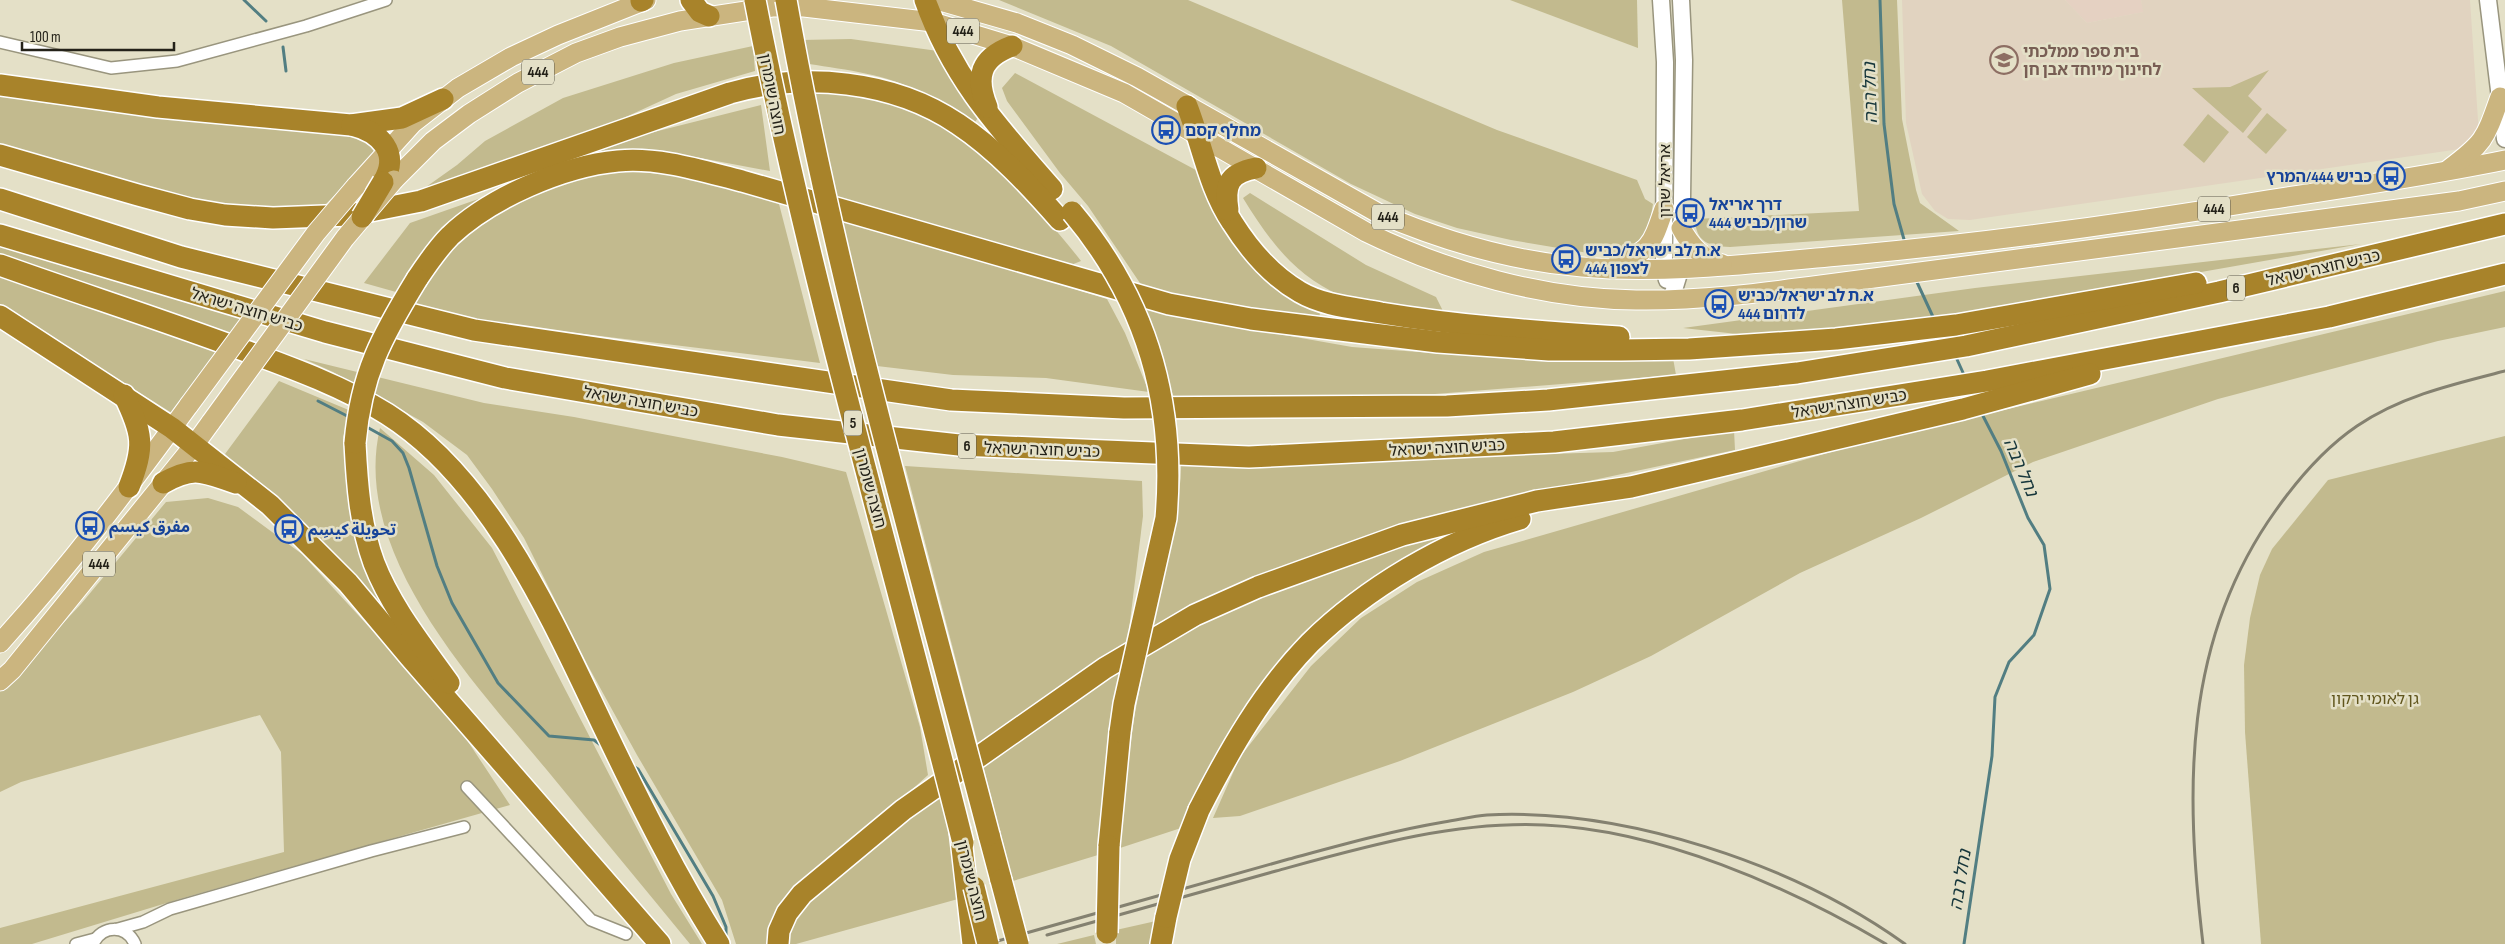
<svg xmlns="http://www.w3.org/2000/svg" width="2505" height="944" viewBox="0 0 2505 944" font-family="'Sofia Sans Condensed','Noto Sans Arabic','Noto Sans Hebrew',sans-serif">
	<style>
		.industrial { fill: #e5d1c2 }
		.education { fill: #e1d3c0 }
		.green { fill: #c2ba8e }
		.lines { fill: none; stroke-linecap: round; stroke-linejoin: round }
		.stream { stroke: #527e82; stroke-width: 3 }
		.street-casing { stroke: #99957e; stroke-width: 14 }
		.secondary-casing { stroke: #99957e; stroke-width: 19 }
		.primary-casing { stroke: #fff; stroke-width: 21 }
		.highway-casing { stroke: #fff; stroke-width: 24 }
		.street { stroke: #fff; stroke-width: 11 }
		.secondary { stroke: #fff; stroke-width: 16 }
		.primary { stroke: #cbb57f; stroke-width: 19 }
		.highway { stroke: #a8832a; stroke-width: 21 }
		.rail { stroke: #848170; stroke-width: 3 }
		.primary-bridge-casing { stroke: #fff; stroke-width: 21; stroke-linecap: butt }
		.highway-bridge-casing { stroke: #fff; stroke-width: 24; stroke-linecap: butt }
		.primary-bridge { stroke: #cbb57f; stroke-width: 19 }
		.highway-bridge { stroke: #a8832a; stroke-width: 21 }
		.labels { text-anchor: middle; stroke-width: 5; stroke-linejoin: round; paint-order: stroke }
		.shield { fill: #e4e0c7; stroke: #5e5b4d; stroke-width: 1 }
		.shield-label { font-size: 15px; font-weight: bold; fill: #242219 }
		.education-label { font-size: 16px; font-weight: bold; fill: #785e54; stroke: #e4e0c7; text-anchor: start }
		.street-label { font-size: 16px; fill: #242219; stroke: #e4e0c7 }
		.transit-label { font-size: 16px; font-weight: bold; fill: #164399; stroke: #e4e0c7; text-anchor: start }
		.park-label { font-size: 16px; fill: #61561d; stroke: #e4e0c7 }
		.water-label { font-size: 18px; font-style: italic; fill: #16363b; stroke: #e4e0c7 }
	</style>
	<rect width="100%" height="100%" fill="#e4e0c7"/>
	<path class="industrial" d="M2065 0H2141L2144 12 2087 23Z"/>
	<path class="education" d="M1902 0H2065L2087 23 2143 12 2141 0H2470L2479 135 2460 149 1970 220 1948 219 1935 211 1922 194 1906 123Z"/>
	<g class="green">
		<path d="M999 0H1188L1497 130 1637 180 1645 199 1653 204 1648 233 1628 253H1588L1511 240 1457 228 1415 214 1351 184 1111 46Z"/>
		<path d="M1510 0H1637L1638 48Z"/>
		<path d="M1842 0H1897L1902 119 1916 190 1920 203 1959 231 1730 247C1708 246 1696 242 1695 219L1859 211Z"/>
		<path d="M851 39 938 51 979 116 972 127C955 116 938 103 921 93 887 74 847 70 809 64L801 40Z"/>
		<path d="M753 46 755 71 676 94 591 133 453 181 426 187 457 165 485 141 563 98 674 63Z"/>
		<path d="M2269 70 2248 96 2262 109 2243 133 2192 88 2230 87Z"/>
		<path d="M1015 73 1207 176 1297 299 1320 312 1319 322 1144 289 1088 206 1060 173 1007 101 1002 88Z"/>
		<path d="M812 88C842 91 873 96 902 106 966 128 1040 208 1081 261L1066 267 833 197Z"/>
		<path d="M0 96 51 104 351 130 374 146V155L321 209 223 205 78 170 0 147Z"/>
		<path d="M761 105 770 171 663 151 594 153 650 133Z"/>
		<path d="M2267 113 2287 130 2266 154 2247 137Z"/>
		<path d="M2208 114 2229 132 2204 163 2183 145Z"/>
		<path d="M612 172H639L694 177 778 200 820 363 470 320 412 307C419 294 425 278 434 267 461 235 500 208 538 190 561 179 588 176 612 172Z"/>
		<path d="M504 190 444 228 396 292 364 283 410 223Z"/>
		<path d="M1250 193 1366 265 1436 297 1443 311C1414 309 1380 310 1352 300 1299 281 1272 245 1243 198Z"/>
		<path d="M835 215 1107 299 1125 333 1149 392 1046 378 953 375 877 366Z"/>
		<path d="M0 242 247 317 175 415 0 305Z"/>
		<path d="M2361 244 1905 324 1818 331 1737 334 1683 328 1975 288Z"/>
		<path d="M2505 291V327L2438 341 2218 399 2033 462 1921 518 1800 573 1651 656 1573 692 1400 761 1240 816 1213 818 1240 757 1311 666 1361 618 1417 582 1484 552 1852 446Z"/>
		<path d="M1142 302 1244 328 1352 347 1459 355 1673 358 1676 375 1435 394 1174 398Z"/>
		<path d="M304 359 484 403 574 417 782 457 846 472 920 727 928 775 868 830 770 935 768 944H736L722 900 637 755 587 664 524 538 492 489 467 455 423 422 333 372Z"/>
		<path d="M279 381 351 411 343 437 348 481 425 665 225 454Z"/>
		<path d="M380 428 434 475 492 548 671 894 702 944H690C644 888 597 831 551 775 477 686 350 554 380 428Z"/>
		<path d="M1734 430 1735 450 1509 498 1153 629C1158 599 1162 569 1168 540 1174 514 1182 489 1181 463L1317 461 1613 452Z"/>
		<path d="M2505 436V944H2261L2245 732 2244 665 2250 618 2260 575 2272 549 2328 480Z"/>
		<path d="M905 466 1142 481 1143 516 1127 646 979 748Z"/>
		<path d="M208 498 238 507 302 554 451 716 510 805 183 898 32 944H0V928L284 852 281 752 260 715 21 782 0 792V691L81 604 166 502Z"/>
		<path d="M1455 526 1457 536 1364 589 1199 790 1181 828 1117 849 1134 718 1147 651 1277 588Z"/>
		<path d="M1126 664 1103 803 1098 855 1013 881 983 766Z"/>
		<path d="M938 793 949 829 958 899 796 944H788C789 939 789 933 790 929 800 897 908 818 938 793Z"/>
		<path d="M1156 921 1153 944H1116V930Z"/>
		<path d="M1094 935 1096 944H1057Z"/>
	</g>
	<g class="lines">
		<g class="stream">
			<path d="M244 0 266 21"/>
			<path d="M1880 0 1884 124 1894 204 1905 243"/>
			<path d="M283 47 286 71"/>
			<path d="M1916 280 1934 319"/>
			<path d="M1955 355 1965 377"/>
			<path d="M318 401 351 418"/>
			<path d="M365 426 392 441 403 453 409 468 437 566 452 603 498 683 549 736 594 740 602 746"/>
			<path d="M633 766 638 769 713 896 726 927V938"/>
			<path d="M1964 944 1992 756 1995 697 2009 662 2034 635 2050 589 2044 545 2028 518 2001 451 1981 412"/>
		</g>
		<defs>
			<g id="street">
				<path d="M0 42 111 68 177 61 306 26 386 0"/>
				<path d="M467 787 591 920 626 934"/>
				<path d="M118 929 143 922 170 909 371 851 464 827"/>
				<path d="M76 944 95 939"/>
				<path d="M93 944C102 925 126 924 135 944"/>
			</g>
			<g id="secondary">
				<path d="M1661 0 1665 62 1664 268 1667 280"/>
				<path d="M2488 0 2505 139"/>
				<path d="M1671 300 1681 267 1684 60 1681 0"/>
			</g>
			<g id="primary">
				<path d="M937 0 1017 23 1072 45 1137 77 1378 213C1443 241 1510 261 1582 267 1667 275 1766 262 1851 255 1991 242 2129 223 2267 200 2347 188 2426 176 2505 160"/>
				<path d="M2449 169C2485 142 2485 139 2500 97"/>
				<path d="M394 180 433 141 469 114 518 83 576 53 620 37 680 21 772 7H804L933 22 1012 46 1124 93 1366 232C1448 272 1544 299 1636 300 1698 301 1760 293 1821 285L2459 201 2505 191"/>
				<path d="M356 186 413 123 458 88 511 57 558 35 646 0"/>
				<path d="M1681 228C1691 246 1702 259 1722 264"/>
				<path d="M1616 265C1651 250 1652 244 1664 209"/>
				<path d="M0 643C69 567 129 487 189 405"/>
				<path d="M0 681 12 670 195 444 211 422"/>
			</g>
			<g id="highway">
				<path d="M691 0 700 12 709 16"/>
				<path d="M925 0C953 79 998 127 1052 189"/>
				<path d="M641 1 643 0"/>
				<path d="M0 85 158 107 351 125 402 118 443 99"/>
				<path d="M1187 106C1202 144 1209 188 1232 222 1249 249 1272 276 1300 292 1324 306 1355 308 1381 313 1460 326 1540 332 1619 337"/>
				<path d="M987 107C975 77 980 58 1012 46"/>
				<path d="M352 125C380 132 401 153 383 182"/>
				<path d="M0 155 138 195 190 209 225 215 273 218 350 215 421 201 730 93C804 72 893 80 958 124 997 150 1029 185 1060 220"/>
				<path d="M0 199 181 257 474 330 951 400 1124 408 1447 406 1548 400 1797 373 1966 346 2219 292 2505 224"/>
				<path d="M1228 210C1224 184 1229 173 1256 168"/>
				<path d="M0 235 325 332 505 378 778 425 959 445 1249 457 1554 442 1742 420 1987 381 2329 317 2505 274"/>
				<path d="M0 265C81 294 163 320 243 350 292 368 342 386 387 414 493 481 553 622 605 730 640 803 676 876 719 944"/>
				<path d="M417 279C427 264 437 249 450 236 490 198 563 166 618 161 660 157 702 171 742 181L1169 304 1251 319 1438 342 1549 350H1621L1689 349 1836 339 1956 325 2196 283"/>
				<path d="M0 316 172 428 270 505 348 583 410 657 660 944"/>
				<path d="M124 395C143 434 145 446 129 487"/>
				<path d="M355 443C357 483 360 525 374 563 391 607 422 645 449 683"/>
				<path d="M163 483C195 465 203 472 236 483"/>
				<path d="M1199 810C1229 751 1263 691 1310 643 1366 588 1445 541 1520 519"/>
				<path d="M960 830 973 944"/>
				<path d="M989 835 1001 880"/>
				<path d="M1109 846 1120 732"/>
				<path d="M778 944 779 931 787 913 802 894 903 810 1105 668 1195 615 1258 587 1402 535 1537 501 1631 487 1963 409 2090 374"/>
				<path d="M1161 944 1166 917"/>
			</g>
		</defs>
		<use href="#street" class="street-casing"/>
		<use href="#secondary" class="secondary-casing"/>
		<use href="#primary" class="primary-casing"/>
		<use href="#highway" class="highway-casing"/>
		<use href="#street" class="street"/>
		<use href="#secondary" class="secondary"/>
		<use href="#primary" class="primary"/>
		<use href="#highway" class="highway"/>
		<g class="rail">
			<path d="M1047 935C1124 914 1200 892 1276 871 1364 847 1453 821 1544 825 1660 830 1787 886 1886 944"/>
			<path d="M987 944C1088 916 1188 887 1289 859 1341 845 1391 831 1444 822 1458 820 1473 816 1487 815 1624 808 1794 864 1905 944"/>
			<path d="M2203 944C2185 791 2182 641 2276 510 2298 479 2326 447 2357 426 2401 396 2454 384 2505 371"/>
		</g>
		<defs>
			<g id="primary-bridge">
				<path d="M189 405 316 233 356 186"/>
				<path d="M211 422 345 238 394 180"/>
			</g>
			<g id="highway-bridge">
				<path d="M755 0C810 284 893 562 963 843"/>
				<path d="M786 0C836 282 917 558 989 835"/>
				<path d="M1072 212C1146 300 1176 403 1166 518L1124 704 1120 732"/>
				<path d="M362 217 383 182"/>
				<path d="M355 443C361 374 382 336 417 279"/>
				<path d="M1001 880 1018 944"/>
				<path d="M974 887 988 944"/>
				<path d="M1166 917 1180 859 1199 810"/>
				<path d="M1107 933 1109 846"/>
			</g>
		</defs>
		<use href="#primary-bridge" class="primary-bridge-casing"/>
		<use href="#highway-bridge" class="highway-bridge-casing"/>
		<use href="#primary-bridge" class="primary-bridge"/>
		<use href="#highway-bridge" class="highway-bridge"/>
	</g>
	<defs>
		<symbol id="school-ring" viewBox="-11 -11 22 22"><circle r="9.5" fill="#e4e0c7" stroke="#8d6e63" stroke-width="1.5"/><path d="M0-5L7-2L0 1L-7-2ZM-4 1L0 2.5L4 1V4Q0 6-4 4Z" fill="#8d6e63"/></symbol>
		<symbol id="bus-ring" viewBox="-11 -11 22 22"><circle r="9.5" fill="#e4e0c7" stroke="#1a4fb4" stroke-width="1.5"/><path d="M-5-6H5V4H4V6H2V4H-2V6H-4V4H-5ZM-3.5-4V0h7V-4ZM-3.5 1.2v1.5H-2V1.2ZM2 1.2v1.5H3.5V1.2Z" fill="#1a4fb4"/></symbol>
	</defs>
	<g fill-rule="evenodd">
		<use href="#school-ring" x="1988" y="44" width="32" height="32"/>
		<use href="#bus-ring" x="1150" y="114" width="32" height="32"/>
		<use href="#bus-ring" x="2375" y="160" width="32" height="32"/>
		<use href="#bus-ring" x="1674" y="197" width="32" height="32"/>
		<use href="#bus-ring" x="1550" y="243" width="32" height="32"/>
		<use href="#bus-ring" x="1703" y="288" width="32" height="32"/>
		<use href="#bus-ring" x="74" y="510" width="32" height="32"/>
		<use href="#bus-ring" x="273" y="513" width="32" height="32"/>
	</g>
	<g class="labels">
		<g class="shield">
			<rect x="947" y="18.5" width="32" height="25" rx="4"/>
			<rect x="522" y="59.5" width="32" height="25" rx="4"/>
			<rect x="2198" y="196.5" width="32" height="25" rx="4"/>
			<rect x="1372" y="204.5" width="32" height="25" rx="4"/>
			<rect x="2227" y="275.5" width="18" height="25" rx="4"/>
			<rect x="844" y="410.5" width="18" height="25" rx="4"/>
			<rect x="958" y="433.5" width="18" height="25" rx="4"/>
			<rect x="83" y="551.5" width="32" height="25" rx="4"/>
		</g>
		<g class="shield-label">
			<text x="963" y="36">444</text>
			<text x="538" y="77">444</text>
			<text x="2214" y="214">444</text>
			<text x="1388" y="222">444</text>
			<text x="2236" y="293">6</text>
			<text x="853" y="428">5</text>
			<text x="967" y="451">6</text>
			<text x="99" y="569">444</text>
		</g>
		<g class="education-label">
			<text x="2023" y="57">בית ספר ממלכתי<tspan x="2023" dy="18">לחינוך מיוחד אבן חן</tspan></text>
		</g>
		<g class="street-label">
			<text transform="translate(773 94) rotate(79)" y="6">חוצה שומרון</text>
			<text transform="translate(1664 181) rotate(-90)" y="6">אריאל שרון</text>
			<text transform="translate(2323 267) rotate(-13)" y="6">כביש חוצה ישראל</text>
			<text transform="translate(247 309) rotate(17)" y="6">כביש חוצה ישראל</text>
			<text transform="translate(641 401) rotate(10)" y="6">כביש חוצה ישראל</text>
			<text transform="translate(1849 403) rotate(-9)" y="6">כביש חוצה ישראל</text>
			<text transform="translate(1447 447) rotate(-3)" y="6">כביש חוצה ישראל</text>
			<text transform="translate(1042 449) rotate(2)" y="6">כביש חוצה ישראל</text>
			<text transform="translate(871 488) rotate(75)" y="6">חוצה שומרון</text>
			<text transform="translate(972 880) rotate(76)" y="6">חוצה שומרון</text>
		</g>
		<g class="transit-label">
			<text x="1185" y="136">מחלף קסם</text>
			<text x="2372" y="182" text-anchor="end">כביש 444/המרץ</text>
			<text x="1709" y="210">דרך אריאל<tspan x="1709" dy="18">שרון/כביש 444</tspan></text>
			<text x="1585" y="256">א.ת לב ישראל/כביש<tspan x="1585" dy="18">444 לצפון</tspan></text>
			<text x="1738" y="301">א.ת לב ישראל/כביש<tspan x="1738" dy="18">444 לדרום</tspan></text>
			<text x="109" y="532">مفرق كيسم</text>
			<text x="308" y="535">تحويلة كيسِم</text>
		</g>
		<g class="park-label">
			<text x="2375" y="704">גן לאומי ירקון</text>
		</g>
		<g class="water-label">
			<text transform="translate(1870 93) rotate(-92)" y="6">נחל רבה</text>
			<text transform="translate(2021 467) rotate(67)" y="6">נחל רבה</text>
			<text transform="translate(1960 880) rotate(-81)" y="6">נחל רבה</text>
		</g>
	</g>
	<path d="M22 42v8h152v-8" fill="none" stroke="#242219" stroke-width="2.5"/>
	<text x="30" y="42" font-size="15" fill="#242219" stroke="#e4e0c7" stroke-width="4" paint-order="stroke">100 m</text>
</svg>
